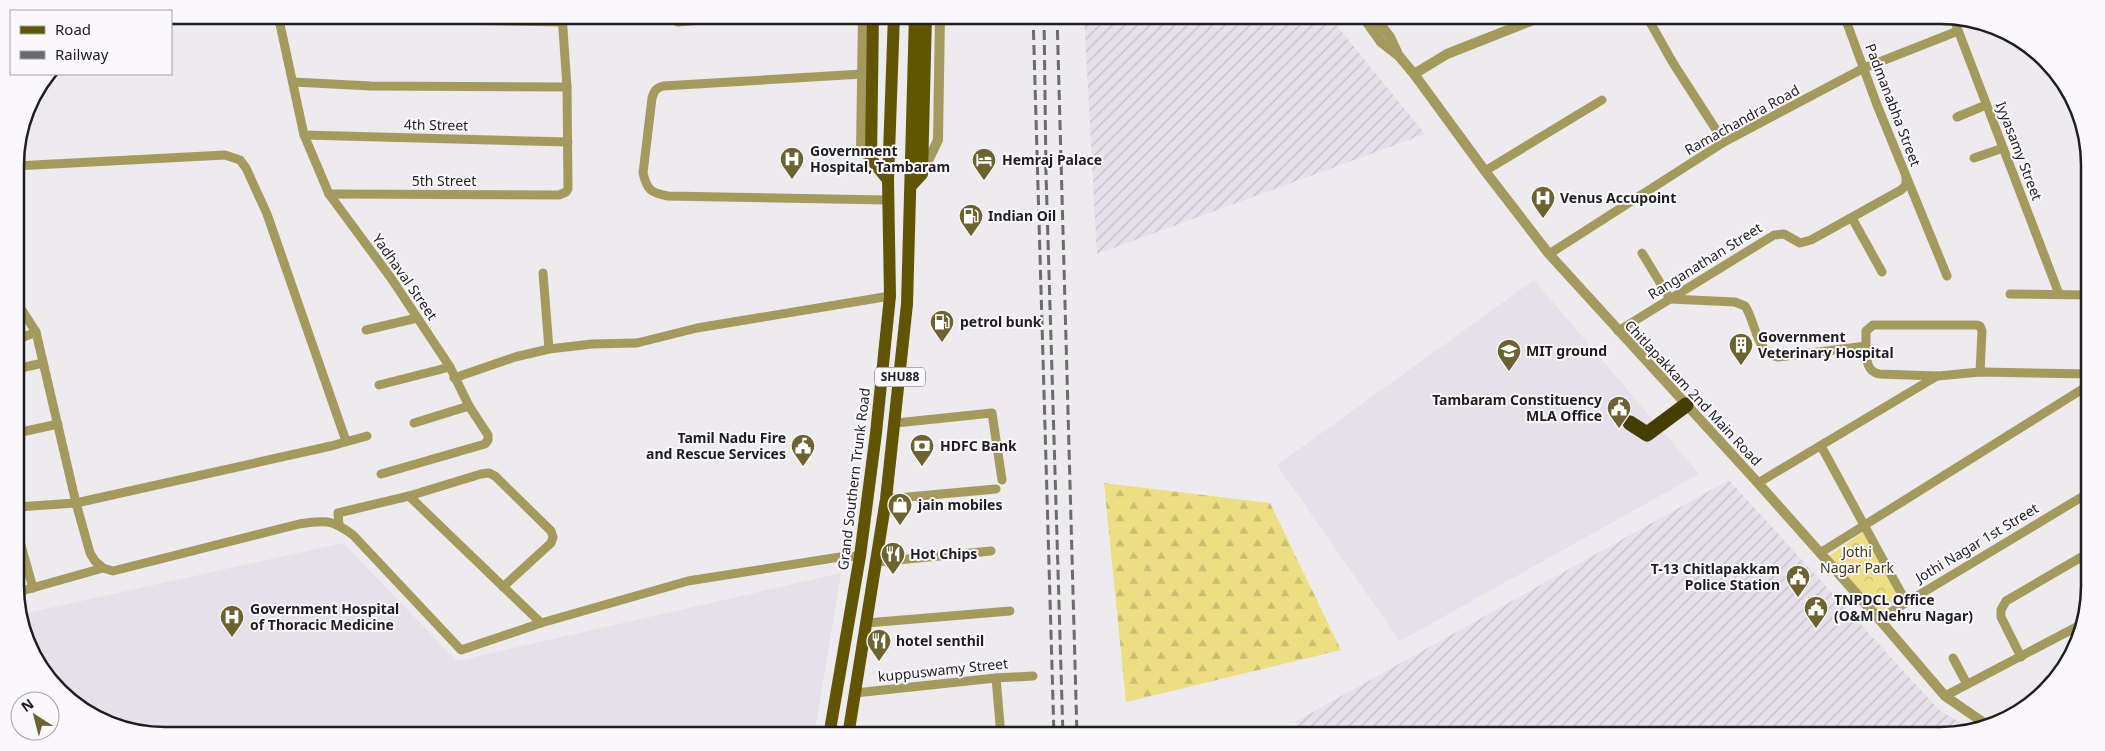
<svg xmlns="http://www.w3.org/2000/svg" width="2105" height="751" viewBox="0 0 2105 751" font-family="'Noto Sans',sans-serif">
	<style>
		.built { fill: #e5e0ea }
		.industrial { fill: url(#industrial-furrows) }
		.forest { fill: url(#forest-firs) }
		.park { fill: url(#park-crowns) }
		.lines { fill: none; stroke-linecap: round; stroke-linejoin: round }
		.minor { stroke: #a49a5e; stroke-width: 9 }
		.tertiary { stroke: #a49a5e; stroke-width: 10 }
		.primary { stroke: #615503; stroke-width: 12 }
		.motorway { stroke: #463d04; stroke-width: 15 }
		.rail { stroke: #6c6b6c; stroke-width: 3; stroke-dasharray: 10 5; stroke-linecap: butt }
		.labels { text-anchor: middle; stroke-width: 4; stroke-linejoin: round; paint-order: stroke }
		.shield { fill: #faf8fc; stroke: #615f61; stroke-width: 1 }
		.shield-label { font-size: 12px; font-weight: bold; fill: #1f1e1f }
		.street-label { font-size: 14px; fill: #1f1e1f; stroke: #faf8fc }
		.poi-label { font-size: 14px; font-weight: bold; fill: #1f1e1f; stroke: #faf8fc; text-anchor: start }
		.park-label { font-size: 14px; fill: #40390f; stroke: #faf8fc }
		.rim { fill: none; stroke: #1f1e1f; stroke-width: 2.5 }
	</style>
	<defs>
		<pattern id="industrial-furrows" width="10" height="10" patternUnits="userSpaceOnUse" patternTransform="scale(1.25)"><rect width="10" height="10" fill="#e5e0ea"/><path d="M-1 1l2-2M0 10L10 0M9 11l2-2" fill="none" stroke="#c4c0c8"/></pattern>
		<pattern id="forest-firs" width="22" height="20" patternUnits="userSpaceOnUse" patternTransform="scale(1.25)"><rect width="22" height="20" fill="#edde84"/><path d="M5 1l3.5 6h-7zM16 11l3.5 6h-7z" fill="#cbbe72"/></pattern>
		<pattern id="park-crowns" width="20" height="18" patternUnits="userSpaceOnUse" patternTransform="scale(1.25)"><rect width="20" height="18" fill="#edde84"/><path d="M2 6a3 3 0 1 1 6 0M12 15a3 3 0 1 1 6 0" fill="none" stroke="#cbbe72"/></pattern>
	</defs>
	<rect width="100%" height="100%" fill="#edebee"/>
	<g class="built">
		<path d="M1534 280 1699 474 1400 641 1277 465Z"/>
		<path d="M343 543 457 661 841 573 814 736H164L117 728 52 685 18 615Z"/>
	</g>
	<g class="industrial">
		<path d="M1084 15H1328L1425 134 1097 254Z"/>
		<path d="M1729 480 1939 710 1975 731 1950 736H1305L1295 722Z"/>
	</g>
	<path class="forest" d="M1104 483 1270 503 1341 650 1126 702Z"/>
	<path class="park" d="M1863 532 1899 599 1878 613 1829 556Z"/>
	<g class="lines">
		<g class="minor">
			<path d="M278 15 304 135 329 194 391 278 450 367 469 406 488 435V440L485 444 381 474"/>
			<path d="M670 15 673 20 678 22 764 15"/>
			<path d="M1646 15 1673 63 1724 142"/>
			<path d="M1844 15 1877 105 1947 276"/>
			<path d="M278 17 563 22"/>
			<path d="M1953 17 2059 294"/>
			<path d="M862 74 663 86C656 88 654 91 652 98L643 173C647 190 651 193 668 196L888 200"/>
			<path d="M293 82 371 86 567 87"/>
			<path d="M1957 117 1986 105"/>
			<path d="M304 135 568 142"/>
			<path d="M1974 158 2003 148"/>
			<path d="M15 166 225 155 240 160 246 168 267 214 346 441"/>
			<path d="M1485 171 1602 100"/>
			<path d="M329 194 559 195 566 192 568 189 567 87 562 15"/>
			<path d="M1852 218 1882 272"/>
			<path d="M1642 253 1670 299 1735 302 1745 306C1756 322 1756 354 1778 357L1866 346C1867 357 1865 371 1879 374L1938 376 1980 372 2089 374"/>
			<path d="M1549 254 1724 142 1864 68 1958 31"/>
			<path d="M543 273 549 349"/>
			<path d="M2010 294 2089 295"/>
			<path d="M16 301 36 332 76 503 90 553 95 561 103 568 113 571 299 524C324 520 332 519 353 535L461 650 541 623 688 581 840 557 860 556"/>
			<path d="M366 330 417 318"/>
			<path d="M1618 331 1774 235 1784 234 1800 243 1811 240 1901 190 1906 185V178"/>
			<path d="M16 340 36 332"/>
			<path d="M1866 346V331L1873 325H1977L1980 326 1982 331 1980 372"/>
			<path d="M16 369 43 363"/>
			<path d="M454 378 515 357 549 349 592 344 637 343 697 328 890 296"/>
			<path d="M379 385 450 367"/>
			<path d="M414 423 469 406"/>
			<path d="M896 423 992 413 1002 480"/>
			<path d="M17 433 58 424"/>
			<path d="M1821 446 1906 602"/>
			<path d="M1758 483 1937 376"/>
			<path d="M409 496 541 623"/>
			<path d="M886 499 996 489"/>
			<path d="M17 507 76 503 331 446 367 436"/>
			<path d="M339 524 338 513 409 496 481 474 489 473 495 476 551 531 553 537 551 543 503 587"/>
			<path d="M17 531 33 588"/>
			<path d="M1820 553 2089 385"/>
			<path d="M877 562 991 551"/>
			<path d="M18 592 103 568"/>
			<path d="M1879 619 2090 492"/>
			<path d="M867 623 1010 611"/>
			<path d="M2021 657 2001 617V610L2006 601 2090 552"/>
			<path d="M1953 658 1967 684"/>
			<path d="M996 678 1001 736"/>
			<path d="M855 693 996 678 1033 676"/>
			<path d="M1945 696 2084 623"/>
		</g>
		<g class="tertiary">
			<path d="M863 15 861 150 871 159"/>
			<path d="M1362 15 1381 42 1399 56 1414 74 1485 171 1549 254 1758 483 1879 619 1945 696 1990 727"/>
			<path d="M1373 15 1390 37 1397 52"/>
			<path d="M1414 74 1447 54 1546 15"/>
			<path d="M923 171 938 140 940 15"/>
		</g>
		<g class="primary">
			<path d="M873 15 871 159 888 180"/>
			<path d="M911 186 922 174 926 15"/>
			<path d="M829 736 860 556 876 433 890 296 888 180 894 15"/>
			<path d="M848 736 886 499 907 304 915 15"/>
		</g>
		<path class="motorway" d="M1630 423 1647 434 1686 405"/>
		<g class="rail">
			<path d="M1033 15 1054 736"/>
			<path d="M1044 15 1046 174 1063 736"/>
			<path d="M1057 15 1077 736"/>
		</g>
	</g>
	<defs>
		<symbol id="hospital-pin" viewBox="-11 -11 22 30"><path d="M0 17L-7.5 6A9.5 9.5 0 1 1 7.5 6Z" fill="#6c6330" stroke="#faf8fc"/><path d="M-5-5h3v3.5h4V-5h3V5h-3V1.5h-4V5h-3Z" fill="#fff"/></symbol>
		<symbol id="hotel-pin" viewBox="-11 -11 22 30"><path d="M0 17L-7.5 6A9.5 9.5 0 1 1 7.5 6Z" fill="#6c6330" stroke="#faf8fc"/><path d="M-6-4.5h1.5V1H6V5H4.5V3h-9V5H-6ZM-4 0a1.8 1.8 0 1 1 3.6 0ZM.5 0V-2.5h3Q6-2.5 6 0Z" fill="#fff"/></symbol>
		<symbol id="fuel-pin" viewBox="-11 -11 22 30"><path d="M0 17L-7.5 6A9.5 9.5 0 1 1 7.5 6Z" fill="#6c6330" stroke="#faf8fc"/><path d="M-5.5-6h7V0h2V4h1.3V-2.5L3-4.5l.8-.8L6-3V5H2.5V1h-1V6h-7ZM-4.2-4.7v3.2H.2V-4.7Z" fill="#fff"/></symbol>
		<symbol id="building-pin" viewBox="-11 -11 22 30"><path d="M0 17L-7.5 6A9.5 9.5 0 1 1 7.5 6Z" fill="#6c6330" stroke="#faf8fc"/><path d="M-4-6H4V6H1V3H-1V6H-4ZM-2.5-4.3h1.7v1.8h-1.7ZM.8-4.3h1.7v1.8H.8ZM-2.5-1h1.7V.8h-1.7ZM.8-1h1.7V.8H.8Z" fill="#fff"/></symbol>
		<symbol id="university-pin" viewBox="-11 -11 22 30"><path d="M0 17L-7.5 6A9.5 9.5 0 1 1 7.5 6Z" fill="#6c6330" stroke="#faf8fc"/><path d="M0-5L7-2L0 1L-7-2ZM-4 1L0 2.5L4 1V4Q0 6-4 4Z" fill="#fff"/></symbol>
		<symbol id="civic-pin" viewBox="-11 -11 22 30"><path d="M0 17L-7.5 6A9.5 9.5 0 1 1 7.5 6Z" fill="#6c6330" stroke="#faf8fc"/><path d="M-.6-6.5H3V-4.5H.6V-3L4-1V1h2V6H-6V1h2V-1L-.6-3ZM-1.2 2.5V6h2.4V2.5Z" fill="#fff"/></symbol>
		<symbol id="bank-pin" viewBox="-11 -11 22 30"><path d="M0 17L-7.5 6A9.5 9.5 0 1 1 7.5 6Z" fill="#6c6330" stroke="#faf8fc"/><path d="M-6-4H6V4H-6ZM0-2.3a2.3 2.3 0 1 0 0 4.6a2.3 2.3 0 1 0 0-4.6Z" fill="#fff"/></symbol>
		<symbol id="shop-pin" viewBox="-11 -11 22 30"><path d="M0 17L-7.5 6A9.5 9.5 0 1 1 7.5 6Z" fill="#6c6330" stroke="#faf8fc"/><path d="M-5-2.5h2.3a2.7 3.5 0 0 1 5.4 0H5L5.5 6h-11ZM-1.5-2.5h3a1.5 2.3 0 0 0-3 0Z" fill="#fff"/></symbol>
		<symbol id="restaurant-pin" viewBox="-11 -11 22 30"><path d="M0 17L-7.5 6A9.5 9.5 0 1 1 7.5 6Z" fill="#6c6330" stroke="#faf8fc"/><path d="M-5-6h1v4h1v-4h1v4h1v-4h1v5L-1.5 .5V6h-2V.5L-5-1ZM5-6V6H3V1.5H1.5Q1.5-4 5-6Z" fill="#fff"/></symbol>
	</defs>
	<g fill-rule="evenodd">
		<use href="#hospital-pin" x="778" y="145" width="28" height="38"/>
		<use href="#hotel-pin" x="970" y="146" width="28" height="38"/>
		<use href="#hospital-pin" x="1529" y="184" width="28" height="38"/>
		<use href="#fuel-pin" x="957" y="202" width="28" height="38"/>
		<use href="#fuel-pin" x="928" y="308" width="28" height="38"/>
		<use href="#building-pin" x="1727" y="331" width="28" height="38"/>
		<use href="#university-pin" x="1495" y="337" width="28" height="38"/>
		<use href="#civic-pin" x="1605" y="394" width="28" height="38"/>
		<use href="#civic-pin" x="789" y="432" width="28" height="38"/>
		<use href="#bank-pin" x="908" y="432" width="28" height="38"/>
		<use href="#shop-pin" x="886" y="491" width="28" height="38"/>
		<use href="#restaurant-pin" x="879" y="540" width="28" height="38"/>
		<use href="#civic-pin" x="1784" y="563" width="28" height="38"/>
		<use href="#civic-pin" x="1802" y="594" width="28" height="38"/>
		<use href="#hospital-pin" x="218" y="603" width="28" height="38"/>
		<use href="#restaurant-pin" x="865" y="627" width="28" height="38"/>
	</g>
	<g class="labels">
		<rect class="shield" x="875" y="367.5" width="50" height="19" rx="4"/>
		<g class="shield-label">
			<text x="900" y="381">SHU88</text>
		</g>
		<g class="street-label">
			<text transform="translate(1893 105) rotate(69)" y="5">Padmanabha Street</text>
			<text transform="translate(1742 120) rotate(-29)" y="5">Ramachandra Road</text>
			<text transform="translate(436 125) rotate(1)" y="5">4th Street</text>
			<text transform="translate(2019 151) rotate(69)" y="5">Iyyasamy Street</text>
			<text x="444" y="186">5th Street</text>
			<text transform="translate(1705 261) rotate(-32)" y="5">Ranganathan Street</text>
			<text transform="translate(405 277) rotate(55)" y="5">Yadhaval Street</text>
			<text transform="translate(1693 393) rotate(47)" y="5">Chitlapakkam 2nd Main Road</text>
			<text transform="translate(854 479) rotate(-83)" y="5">Grand Southern Trunk Road</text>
			<text transform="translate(1977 543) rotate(-31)" y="5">Jothi Nagar 1st Street</text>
			<text transform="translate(943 670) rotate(-6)" y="5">kuppuswamy Street</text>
		</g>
		<g class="poi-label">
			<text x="810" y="156">Government<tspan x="810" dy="16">Hospital, Tambaram</tspan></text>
			<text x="1002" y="165">Hemraj Palace</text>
			<text x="1560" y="203">Venus Accupoint</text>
			<text x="988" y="221">Indian Oil</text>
			<text x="960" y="327">petrol bunk</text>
			<text x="1758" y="342">Government<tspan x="1758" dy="16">Veterinary Hospital</tspan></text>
			<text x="1526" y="356">MIT ground</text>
			<text x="1602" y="405" text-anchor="end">Tambaram Constituency<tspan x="1602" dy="16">MLA Office</tspan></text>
			<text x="786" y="443" text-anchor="end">Tamil Nadu Fire<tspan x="786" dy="16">and Rescue Services</tspan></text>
			<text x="940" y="451">HDFC Bank</text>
			<text x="918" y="510">jain mobiles</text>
			<text x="910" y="559">Hot Chips</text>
			<text x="1780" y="574" text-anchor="end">T-13 Chitlapakkam<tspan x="1780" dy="16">Police Station</tspan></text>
			<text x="1834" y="605">TNPDCL Office<tspan x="1834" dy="16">(O&amp;M Nehru Nagar)</tspan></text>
			<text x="250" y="614">Government Hospital<tspan x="250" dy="16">of Thoracic Medicine</tspan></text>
			<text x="896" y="646">hotel senthil</text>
		</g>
		<g class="park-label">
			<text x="1857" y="557">Jothi<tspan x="1857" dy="16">Nagar Park</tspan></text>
		</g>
	</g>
	<path d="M0 0H2105V751H0ZM165 24H1940A141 141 0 0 1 2081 165V586A141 141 0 0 1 1940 727H165A141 141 0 0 1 24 586V165A141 141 0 0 1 165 24Z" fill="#faf8fc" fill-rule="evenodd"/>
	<path class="rim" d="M165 24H1940A141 141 0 0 1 2081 165V586A141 141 0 0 1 1940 727H165A141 141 0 0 1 24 586V165A141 141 0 0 1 165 24Z"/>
	<rect x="10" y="10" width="162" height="65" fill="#faf8fc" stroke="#a2a1a4"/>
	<rect x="20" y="26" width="25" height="8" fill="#615503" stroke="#a2a1a4"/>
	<text x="55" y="35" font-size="15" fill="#1f1e1f">Road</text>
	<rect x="20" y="51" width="25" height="8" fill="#6c6b6c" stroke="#a2a1a4"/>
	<text x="55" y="60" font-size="15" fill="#1f1e1f">Railway</text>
	<g transform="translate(35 716) rotate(324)"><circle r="24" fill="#faf8fc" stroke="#a2a1a4"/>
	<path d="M0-4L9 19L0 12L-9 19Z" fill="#6c6330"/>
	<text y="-8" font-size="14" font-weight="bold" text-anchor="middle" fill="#1f1e1f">N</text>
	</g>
</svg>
